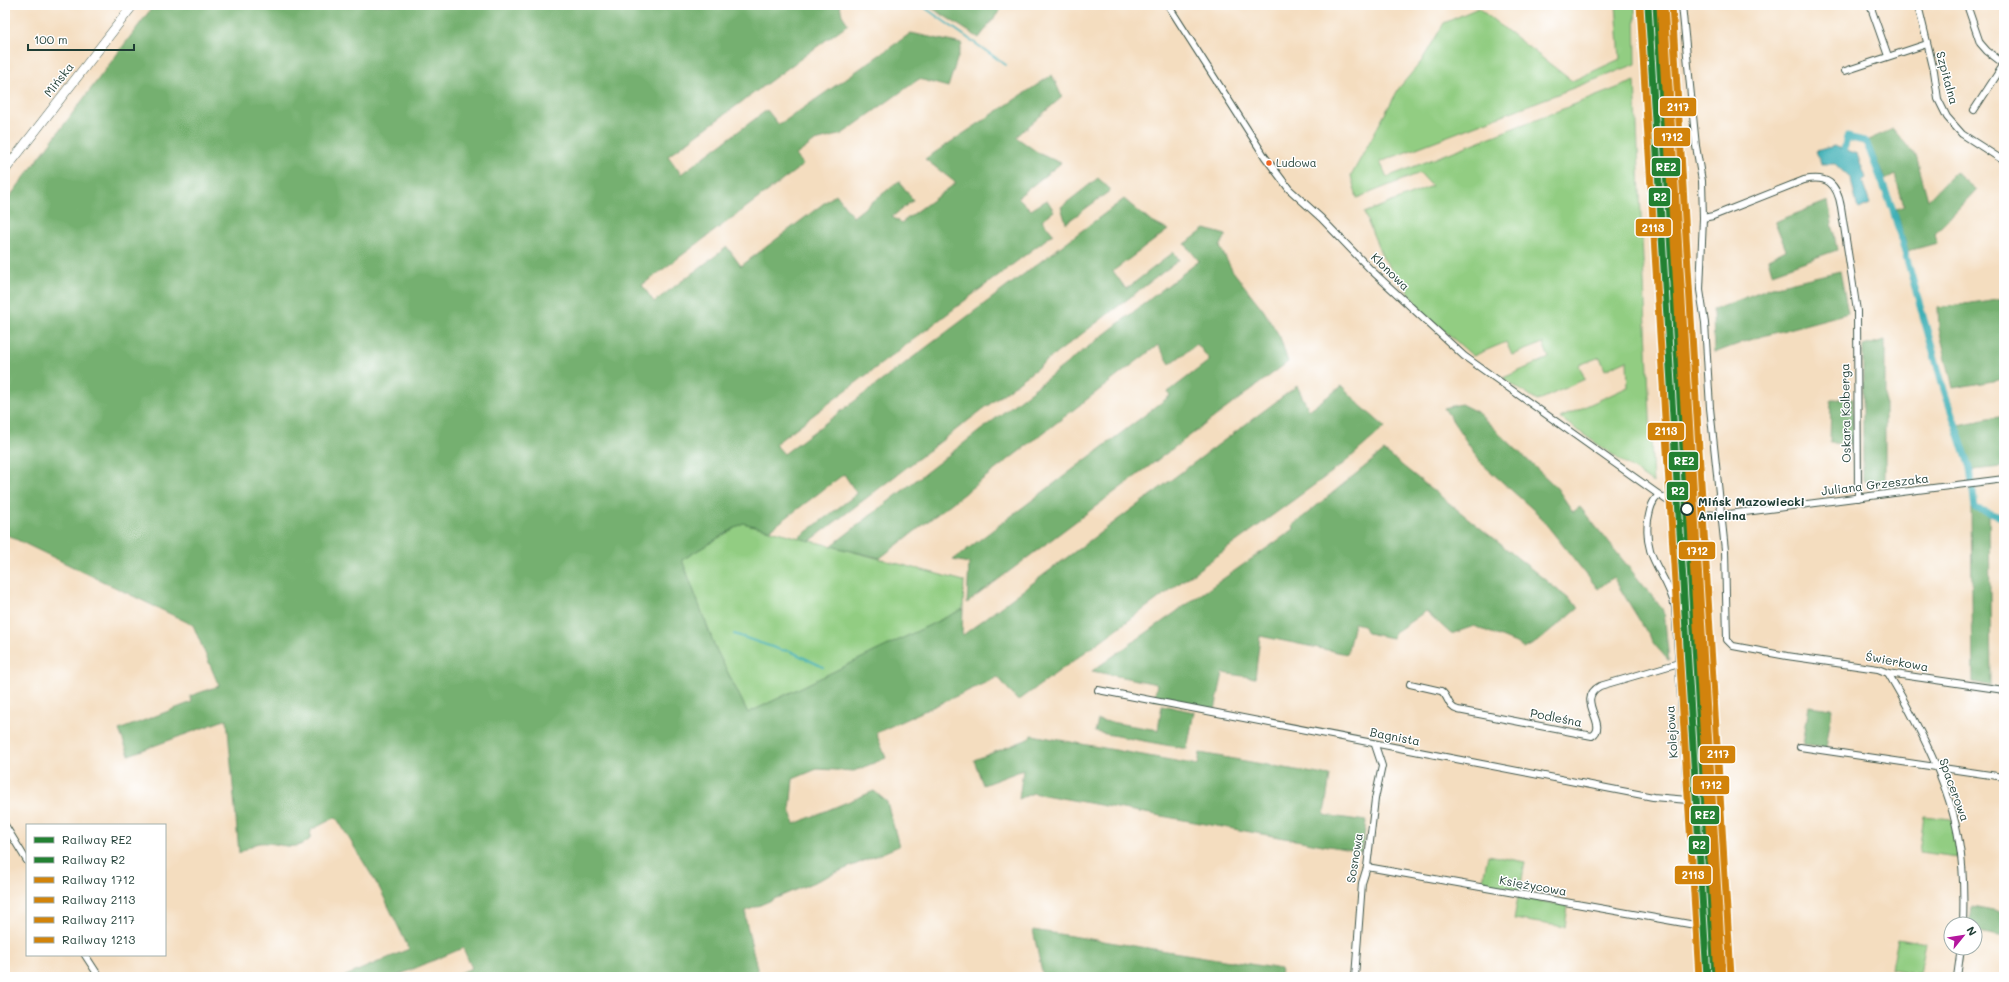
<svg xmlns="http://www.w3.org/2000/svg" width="2009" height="982" viewBox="0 0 2009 982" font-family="Mali,sans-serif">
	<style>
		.green { fill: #92cd82; stroke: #58855b }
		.forest { fill: #75b070; stroke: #4a7652 }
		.water { fill: #3fb0b6; stroke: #2f7675 }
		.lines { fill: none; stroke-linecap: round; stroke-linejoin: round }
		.stream { stroke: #3fb0b6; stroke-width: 2 }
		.canal { stroke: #3fb0b6; stroke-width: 7 }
		.minor-casing { stroke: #3f5549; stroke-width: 8 }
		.secondary-casing { stroke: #3f5549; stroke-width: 10 }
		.minor { stroke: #fff; stroke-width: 6 }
		.secondary { stroke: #fff; stroke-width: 9 }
		.rail-1-casing { stroke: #fff; stroke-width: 10 }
		.rail-2-casing { stroke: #fff; stroke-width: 10 }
		.rail-3-casing { stroke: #fff; stroke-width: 10 }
		.rail-4-casing { stroke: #fff; stroke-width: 10 }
		.rail-5-casing { stroke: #fff; stroke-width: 10 }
		.rail-6-casing { stroke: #fff; stroke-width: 10 }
		.rail-1 { stroke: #238132; stroke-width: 7 }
		.rail-2 { stroke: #238132; stroke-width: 7 }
		.rail-3 { stroke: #d2830a; stroke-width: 7 }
		.rail-4 { stroke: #d2830a; stroke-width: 7 }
		.rail-5 { stroke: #d2830a; stroke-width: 7 }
		.rail-6 { stroke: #d2830a; stroke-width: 7 }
		.bus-dot { fill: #f26522; stroke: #fff; stroke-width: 1.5 }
		.stop-dot { fill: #fff; stroke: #1f3d34; stroke-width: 2 }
		.labels { text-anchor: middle; stroke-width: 3; stroke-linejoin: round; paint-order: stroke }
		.bus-label { font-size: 11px; fill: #1f3d34; stroke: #fff; text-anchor: start }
		.street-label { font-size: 12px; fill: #1f3d34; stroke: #fff }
		.stop-label { font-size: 12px; font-weight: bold; fill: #1f3d34; stroke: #fff; text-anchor: start }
		.line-badge { stroke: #fff; stroke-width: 1.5 }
		.badge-label { font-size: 11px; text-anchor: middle; font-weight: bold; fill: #fff }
	</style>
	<rect width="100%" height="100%" fill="#fff"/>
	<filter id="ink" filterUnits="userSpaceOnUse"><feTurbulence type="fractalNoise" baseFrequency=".025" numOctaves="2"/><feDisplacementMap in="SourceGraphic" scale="8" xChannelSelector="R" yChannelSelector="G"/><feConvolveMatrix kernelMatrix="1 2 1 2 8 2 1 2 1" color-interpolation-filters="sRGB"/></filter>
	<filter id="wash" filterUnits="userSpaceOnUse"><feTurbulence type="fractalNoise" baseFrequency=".012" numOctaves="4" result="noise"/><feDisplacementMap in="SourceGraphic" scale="16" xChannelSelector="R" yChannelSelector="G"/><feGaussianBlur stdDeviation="0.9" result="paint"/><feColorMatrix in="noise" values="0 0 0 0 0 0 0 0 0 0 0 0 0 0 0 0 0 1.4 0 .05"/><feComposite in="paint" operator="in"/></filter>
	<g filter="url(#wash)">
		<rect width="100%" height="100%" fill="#f4ddbf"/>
		<g class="green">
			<path d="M1616 5H1635L1636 64 1380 162 1387 177 1635 81 1653 483 1560 418 1628 387 1627 360 1605 370 1600 357 1579 365 1585 379 1537 401 1503 378 1549 358 1543 343 1512 355 1506 342 1473 356 1423 312 1383 258 1364 213 1432 186 1420 173 1357 198 1351 176 1399 88 1421 62 1444 23 1478 8 1572 81 1620 59Z"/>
			<path d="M743 523 964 581 963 609 748 713 715 647 682 560Z"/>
			<path d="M1924 816 1951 819 1956 834 1958 857 1919 852Z"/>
			<path d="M1488 855 1525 862 1520 891 1482 884Z"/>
			<path d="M1518 897 1568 906 1565 927 1514 919Z"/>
			<path d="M1898 938 1926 943 1920 974 1892 969Z"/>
		</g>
		<g class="forest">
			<path d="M154 5H840L842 15 848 24 668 156 681 174 767 110 779 125 911 33 962 44 948 87 919 79 842 134 815 141 796 155 803 165 642 285 654 302 727 247 741 266 836 194 853 217 899 181 913 200 892 217 901 223 956 183 925 159 1052 75 1062 97 1016 137 1040 154 1061 163 1018 197 1031 210 1047 200 1054 211 1042 220 1053 234 775 444 784 454 1124 199 1150 221 1168 230 1113 271 1126 289 1174 252 1179 260 810 541 798 538 857 494 844 474 770 530 743 523 682 560 715 647 748 713 963 609 962 633 963 635 1297 386 1309 410 1342 386 1361 406 1385 427 1343 464 1018 701 998 677 876 733 886 758 854 771 817 769 793 779 790 811 794 824 874 791 887 802 899 846 746 911V921L759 977H450L472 968 463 948 394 977H343L409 949 380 889 336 817 311 830 310 839C293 854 278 841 259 843 253 844 245 850 239 853L227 719 129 755 119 730 192 702 190 696 219 686 193 625 5 534V203Z"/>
			<path d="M927 5H1004L979 38Z"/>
			<path d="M1893 129 1916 156 1928 200 1955 172 1976 190 1935 233 1937 243 1908 251 1896 209 1904 206 1895 175 1885 180 1868 140Z"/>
			<path d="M1098 178 1111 190 1066 223 1061 207Z"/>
			<path d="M1828 201 1837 250 1772 273 1768 259 1786 250 1775 222Z"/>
			<path d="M1205 229 1226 235 1220 247 1232 270 1264 311 1280 337 1288 362 967 603 969 563 953 560 1170 396 1168 392 1210 360 1197 344 1170 364 1158 345 880 558 831 546 1199 261 1185 244Z"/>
			<path d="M1840 271 1848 313 1752 339 1714 353 1713 310 1772 287Z"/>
			<path d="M2004 298V379L1953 388 1939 329 1938 308Z"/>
			<path d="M1885 340V481L1866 483 1863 480V346Z"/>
			<path d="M1831 399H1853V444L1830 443Z"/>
			<path d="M1461 404 1477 412 1557 488 1573 512 1580 507 1664 611 1669 661 1654 644 1613 577 1598 589 1537 513 1481 463 1444 408Z"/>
			<path d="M2004 416V464L2001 467 1973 470 1958 425Z"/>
			<path d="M1384 451 1579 607 1540 640 1524 649 1516 643 1474 626 1451 634 1426 611 1397 631 1392 638 1367 633 1363 625 1354 623 1347 654 1260 636 1255 678 1223 673 1215 710 1154 699 1157 684 1092 671 1294 529 1293 525Z"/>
			<path d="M1971 509 1989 515 1991 686 1973 682Z"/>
			<path d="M1162 705 1194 712 1187 749 1095 732 1098 720 1158 730Z"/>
			<path d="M1809 706 1832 709 1826 748 1803 745Z"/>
			<path d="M1032 735 1198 765 1200 753 1330 776 1324 815 1366 821 1362 852 1033 793 1019 799 1023 770 983 785 974 760 1031 738Z"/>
			<path d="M1972 907 2004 913V937L1975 931V924H1970Z"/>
			<path d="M1033 930 1281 969 1280 977H1043Z"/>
		</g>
		<path class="water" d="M1834 146 1857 154 1866 178 1862 181 1870 204 1859 209 1857 206 1851 179 1835 164H1821L1816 151Z"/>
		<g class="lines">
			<g class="stream">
				<path d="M921 5 1006 65"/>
				<path d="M734 634 781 650 790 651 823 667"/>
			</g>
			<path class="canal" d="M1844 150 1847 137 1864 141 1867 144 1893 210 1944 390 1970 468 1975 508 2004 518"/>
		</g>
	</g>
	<g filter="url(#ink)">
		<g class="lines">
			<defs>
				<g id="minor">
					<path d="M1168 5 1265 157 1289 189 1321 218 1370 269 1464 356 1672 504 1694 514 1721 515 2004 479"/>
					<path d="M1682 5 1696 146 1702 181 1703 218 1700 290 1705 323 1710 408 1725 550 1727 640 1733 646 1787 656 1878 669 1888 673 2004 690"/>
					<path d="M1870 5 1888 56"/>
					<path d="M1918 5 1934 71 1938 99 1947 117 1962 134 2004 161"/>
					<path d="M1967 5 1980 43 1987 51 2004 64"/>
					<path d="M1845 71 1927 44"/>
					<path d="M1974 110 2004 64"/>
					<path d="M1703 218 1713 216 1804 180C1827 175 1837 183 1841 207L1857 311 1858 498"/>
					<path d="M1659 495C1651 502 1650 510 1648 520 1643 561 1667 572 1675 607L1699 977"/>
					<path d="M1888 673C1916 720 1951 787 1959 842 1964 869 1964 896 1963 924"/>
					<path d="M1410 684 1441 691C1449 696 1447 707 1458 710L1592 736C1610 725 1574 700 1600 686L1679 663"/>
					<path d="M1098 690 1653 797 1688 800"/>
					<path d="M1800 747 2004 777"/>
					<path d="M5 825 27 861"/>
					<path d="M1367 867 1695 925"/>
					<path d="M85 955 98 975"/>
					<path d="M1355 977 1362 883 1367 867 1375 799 1382 766 1375 745"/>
					<path d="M1957 977 1961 948"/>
				</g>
				<path id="secondary" d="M5 170 133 5"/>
			</defs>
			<use href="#minor" class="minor-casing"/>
			<use href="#secondary" class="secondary-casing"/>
			<use href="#minor" class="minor"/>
			<use href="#secondary" class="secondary"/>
			<defs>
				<path id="rail-1" d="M1656 5 1715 977"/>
				<path id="rail-2" d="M1648 5 1707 977"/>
				<path id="rail-3" d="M1664 5 1723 977"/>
				<path id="rail-4" d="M1640 6 1699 977"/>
				<path id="rail-5" d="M1672 5 1731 976"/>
				<path id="rail-6" d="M1660 5 1718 977"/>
			</defs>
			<use href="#rail-1" class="rail-1-casing"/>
			<use href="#rail-2" class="rail-2-casing"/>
			<use href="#rail-3" class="rail-3-casing"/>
			<use href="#rail-4" class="rail-4-casing"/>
			<use href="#rail-5" class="rail-5-casing"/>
			<use href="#rail-6" class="rail-6-casing"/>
			<use href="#rail-1" class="rail-1"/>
			<use href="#rail-2" class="rail-2"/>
			<use href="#rail-3" class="rail-3"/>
			<use href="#rail-4" class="rail-4"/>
			<use href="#rail-5" class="rail-5"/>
			<use href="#rail-6" class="rail-6"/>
		</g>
	</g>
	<circle class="bus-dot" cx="1269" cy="163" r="3.5"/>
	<circle class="stop-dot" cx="1687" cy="509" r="6"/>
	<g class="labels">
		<g class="bus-label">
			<text x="1276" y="167">Ludowa</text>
		</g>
		<g class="street-label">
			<text transform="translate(1947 78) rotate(75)" y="4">Szpitalna</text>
			<text transform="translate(59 80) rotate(-52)" y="4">Mińska</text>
			<text transform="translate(1390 272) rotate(44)" y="4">Klonowa</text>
			<text transform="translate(1846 413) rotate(-91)" y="4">Oskara Kolberga</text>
			<text transform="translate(1875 485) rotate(-7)" y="4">Juliana Grzeszaka</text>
			<text transform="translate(1897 662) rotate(10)" y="4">Świerkowa</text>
			<text transform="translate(1556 718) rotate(11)" y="4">Podleśna</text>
			<text transform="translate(1672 732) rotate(-94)" y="4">Kolejowa</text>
			<text transform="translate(1395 737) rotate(11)" y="4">Bagnista</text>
			<text transform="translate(1954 790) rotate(70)" y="4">Spacerowa</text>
			<text transform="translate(1355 858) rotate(-81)" y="4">Sosnowa</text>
			<text transform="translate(1533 886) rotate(10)" y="4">Księżycowa</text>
		</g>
		<g class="stop-label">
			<text x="1698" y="506">Mińsk Mazowiecki<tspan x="1698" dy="14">Anielina</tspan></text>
		</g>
	</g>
	<g class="line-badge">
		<rect x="1659" y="97" width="38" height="20" rx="4" fill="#d2830a"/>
		<rect x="1653" y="127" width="38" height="20" rx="4" fill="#d2830a"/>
		<rect x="1651" y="157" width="30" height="20" rx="4" fill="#238132"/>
		<rect x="1648" y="187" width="23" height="20" rx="4" fill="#238132"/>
		<rect x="1635" y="218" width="37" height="19" rx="4" fill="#d2830a"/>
		<rect x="1647" y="422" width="38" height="19" rx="4" fill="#d2830a"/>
		<rect x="1668" y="451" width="31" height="20" rx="4" fill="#238132"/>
		<rect x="1666" y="481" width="23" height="20" rx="4" fill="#238132"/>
		<rect x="1678" y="541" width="38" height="19" rx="4" fill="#d2830a"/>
		<rect x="1699" y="745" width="37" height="19" rx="4" fill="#d2830a"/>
		<rect x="1692" y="775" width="38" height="20" rx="4" fill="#d2830a"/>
		<rect x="1690" y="805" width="30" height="20" rx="4" fill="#238132"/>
		<rect x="1688" y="835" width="22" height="20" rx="4" fill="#238132"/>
		<rect x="1674" y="865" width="38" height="20" rx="4" fill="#d2830a"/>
	</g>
	<g class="badge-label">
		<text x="1678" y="111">2117</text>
		<text x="1672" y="141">1712</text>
		<text x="1666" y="171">RE2</text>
		<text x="1660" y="201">R2</text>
		<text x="1653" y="232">2113</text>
		<text x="1666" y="435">2113</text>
		<text x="1684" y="465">RE2</text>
		<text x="1678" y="495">R2</text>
		<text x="1697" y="555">1712</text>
		<text x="1718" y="758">2117</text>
		<text x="1711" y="789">1712</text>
		<text x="1705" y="819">RE2</text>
		<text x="1699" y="849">R2</text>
		<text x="1693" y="879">2113</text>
	</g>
	<rect width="2009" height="982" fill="none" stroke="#fff" stroke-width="20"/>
	<rect x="26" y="824" width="140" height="132" fill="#ffffff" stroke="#a5b1ae"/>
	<rect x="34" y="837" width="20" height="6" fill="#238132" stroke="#a5b1ae"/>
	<text x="62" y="844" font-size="12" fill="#1f3d34">Railway RE2</text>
	<rect x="34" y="857" width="20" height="6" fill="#238132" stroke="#a5b1ae"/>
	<text x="62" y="864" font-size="12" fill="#1f3d34">Railway R2</text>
	<rect x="34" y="877" width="20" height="6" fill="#d2830a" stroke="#a5b1ae"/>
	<text x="62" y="884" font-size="12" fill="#1f3d34">Railway 1712</text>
	<rect x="34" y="897" width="20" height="6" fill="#d2830a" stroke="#a5b1ae"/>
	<text x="62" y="904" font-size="12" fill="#1f3d34">Railway 2113</text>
	<rect x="34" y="917" width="20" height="6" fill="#d2830a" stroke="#a5b1ae"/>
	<text x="62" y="924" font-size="12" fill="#1f3d34">Railway 2117</text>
	<rect x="34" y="937" width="20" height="6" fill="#d2830a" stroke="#a5b1ae"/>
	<text x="62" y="944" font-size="12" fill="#1f3d34">Railway 1213</text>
	<g transform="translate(1963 936) rotate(60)"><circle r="19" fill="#ffffff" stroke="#a5b1ae"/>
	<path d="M0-3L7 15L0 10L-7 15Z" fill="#b5179e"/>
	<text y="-6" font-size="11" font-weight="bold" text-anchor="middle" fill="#1f3d34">N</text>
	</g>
	<path d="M28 44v6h106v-6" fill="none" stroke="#1f3d34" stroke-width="2"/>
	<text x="34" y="44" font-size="12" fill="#1f3d34" stroke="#ffffff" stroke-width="3" paint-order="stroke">100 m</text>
</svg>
